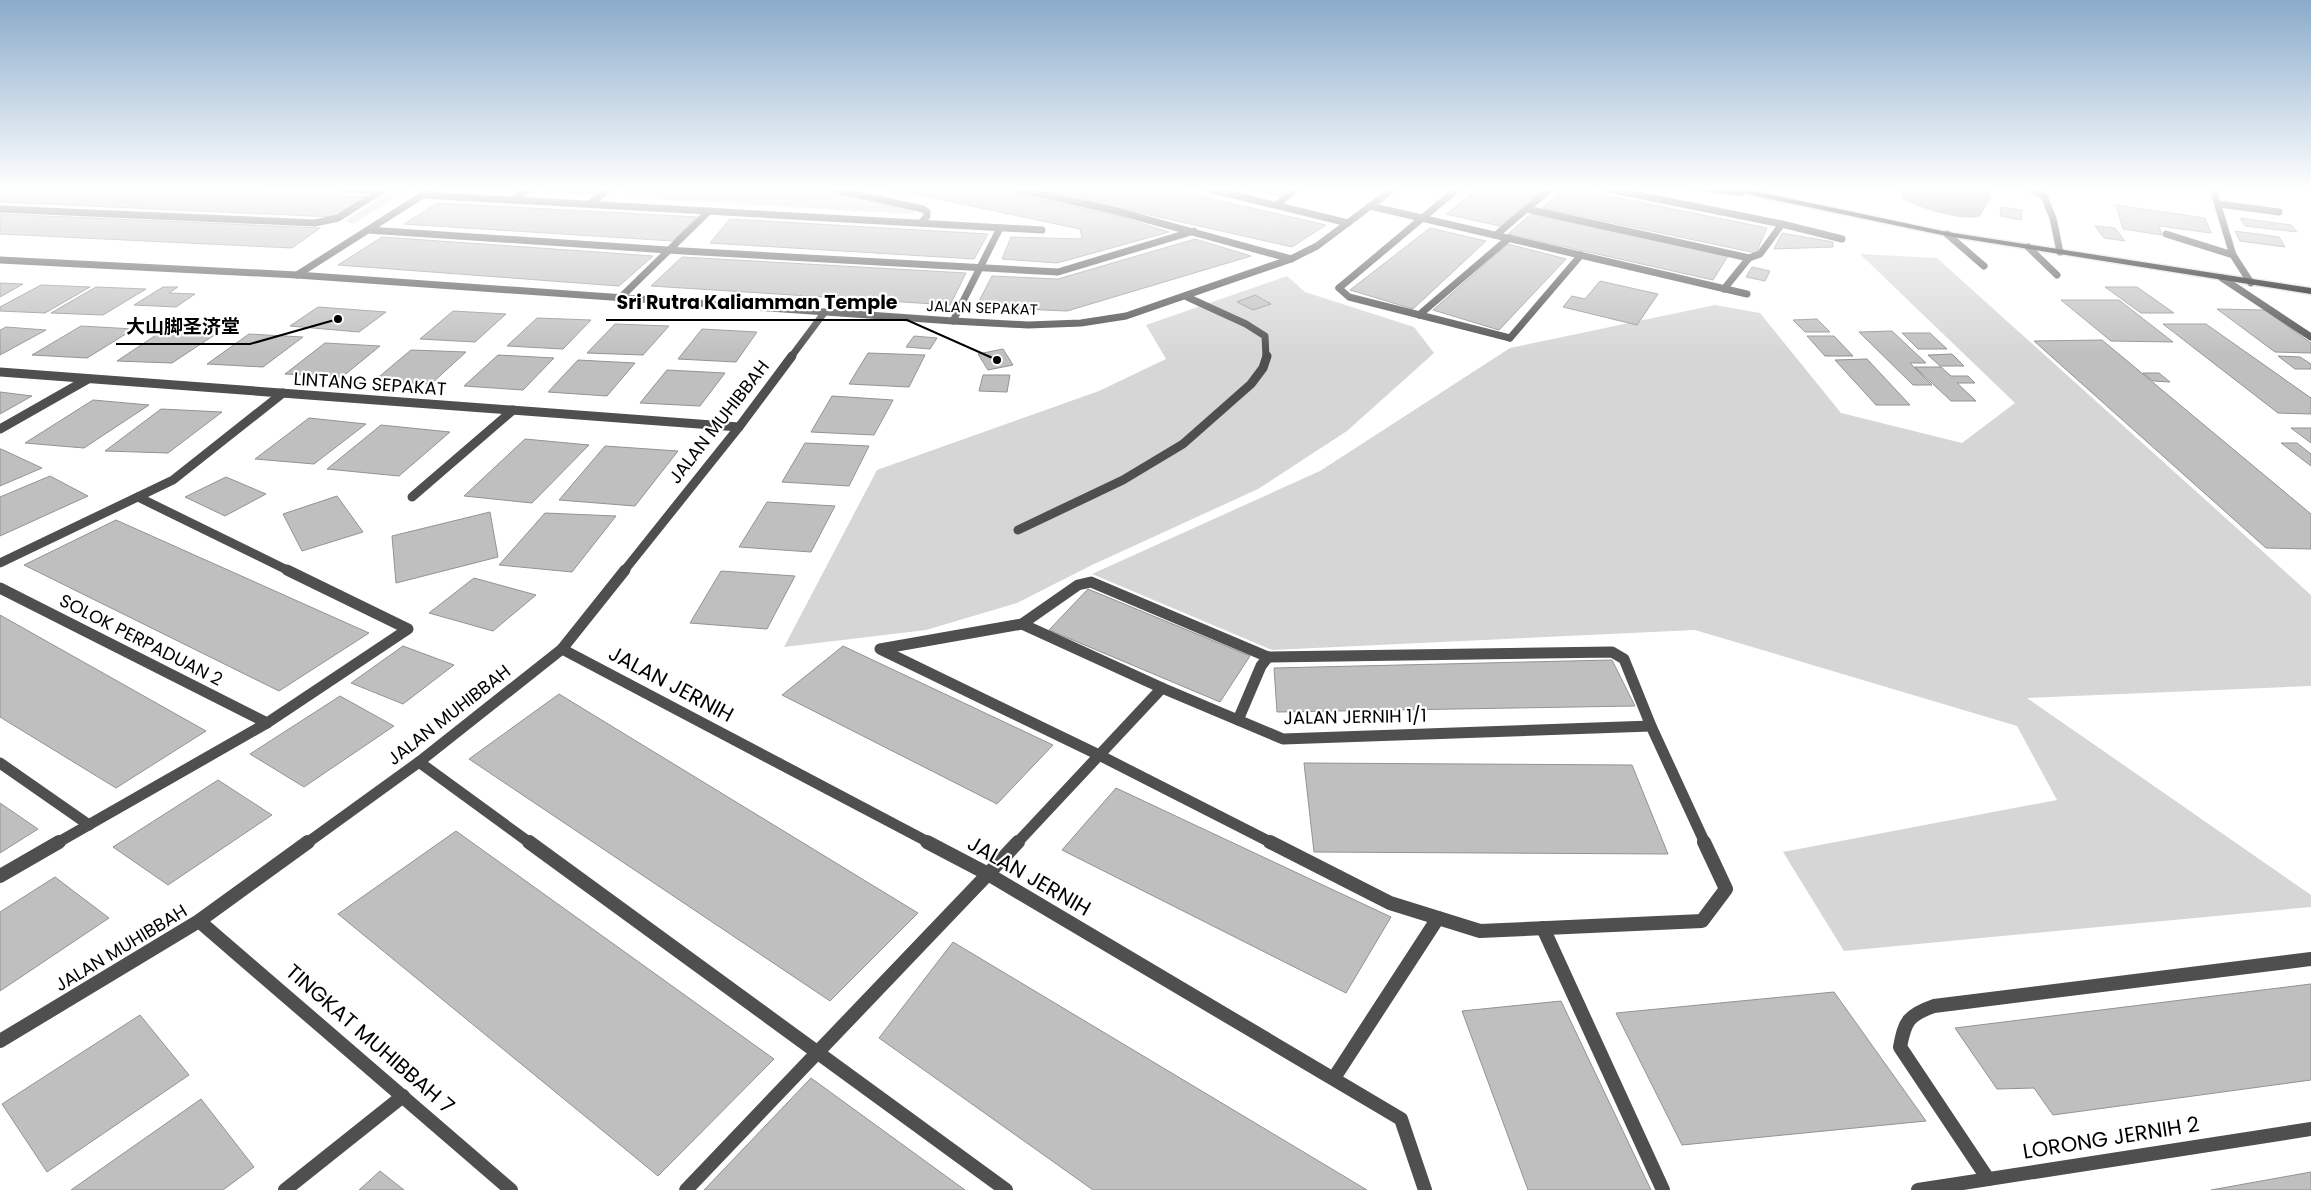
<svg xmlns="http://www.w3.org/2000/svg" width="2311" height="1190" viewBox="0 0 2311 1190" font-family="Poppins,'Noto Sans SC',sans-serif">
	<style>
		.green { fill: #d6d6d6 }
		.water { fill: #9d9d9d }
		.building { fill: #bfbfbf; stroke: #939393 }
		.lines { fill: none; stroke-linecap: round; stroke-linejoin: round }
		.primary-casing { stroke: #dbdbdb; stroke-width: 3 }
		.service-far3 { stroke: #4f4f4f; stroke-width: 7 }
		.service-far2 { stroke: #4f4f4f; stroke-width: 9 }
		.service-far1 { stroke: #4f4f4f; stroke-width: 11 }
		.service { stroke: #4f4f4f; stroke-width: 14 }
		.minor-far3 { stroke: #4f4f4f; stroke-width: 7 }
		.minor-far2 { stroke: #4f4f4f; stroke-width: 9 }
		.minor-far1 { stroke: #4f4f4f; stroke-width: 11 }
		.minor { stroke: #4f4f4f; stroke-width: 14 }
		.tertiary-far3 { stroke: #4f4f4f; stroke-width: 7 }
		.tertiary-far2 { stroke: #4f4f4f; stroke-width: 9 }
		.tertiary-far1 { stroke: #4f4f4f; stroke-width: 11 }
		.tertiary { stroke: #4f4f4f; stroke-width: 14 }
		.primary { fill: #000; fill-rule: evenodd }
		.labels { text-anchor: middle; stroke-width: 4.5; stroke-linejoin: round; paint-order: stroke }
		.far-street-label { font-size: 15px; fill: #000; stroke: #fff }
		.street-label { font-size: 18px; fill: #000; stroke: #fff }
		.near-street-label { font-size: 21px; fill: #000; stroke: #fff }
		.leader { fill: none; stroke: #000; stroke-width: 2 }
		.callout-dot { fill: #000; stroke: #fff; stroke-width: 2 }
		.callout-label { font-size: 19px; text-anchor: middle; font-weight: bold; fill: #000; stroke: #fff; stroke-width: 4.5; stroke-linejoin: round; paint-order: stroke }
	</style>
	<rect width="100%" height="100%" fill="#fff"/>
	<g class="green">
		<path d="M396 189H410L353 224 345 221Z"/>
		<path d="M626 189H817L914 210V214L631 198 622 192Z"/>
		<path d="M1860 254 1937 258 2311 595V686L2027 698 2311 895V907L1844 951 1783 852 2057 800 2017 726 1695 630 1272 650 1092 574 1320 471 1510 348 1715 305 1760 313 1841 413 1962 443 2015 403Z"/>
		<path d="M1287 276 1305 292 1414 327 1434 353 1347 431 1258 489 1092 565 1017 603 926 630 784 647 877 470 1099 391 1166 359 1146 325Z"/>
	</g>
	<path class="water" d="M1902 189H1992L1991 198 1980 216C1967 223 1912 207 1901 197Z"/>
	<g class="building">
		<path d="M0 189H184L366 197 334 217 0 202Z"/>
		<path d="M547 189H604L598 194 545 191Z"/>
		<path d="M891 189H990L1118 216 1169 232 1057 263 1002 259 1011 237 1082 239 1080 229Z"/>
		<path d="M1036 189H1169L1326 225 1292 247Z"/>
		<path d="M1251 189H1287L1280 196Z"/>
		<path d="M1478 189H1543L1500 226 1446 214Z"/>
		<path d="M1564 189H1575L1767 228 1756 253 1542 208Z"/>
		<path d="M437 203 697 217 673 241 404 224Z"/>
		<path d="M2116 205 2205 218 2211 233 2159 226 2162 235 2123 229Z"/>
		<path d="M2001 207 2022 210 2021 220 2000 216Z"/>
		<path d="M0 214 320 228 292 248 0 234Z"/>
		<path d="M1531 214 1728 256 1713 280 1508 234Z"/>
		<path d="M2240 218 2291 225 2297 232 2245 226Z"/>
		<path d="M730 219 988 234 974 259 710 243Z"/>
		<path d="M2095 226 2115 228 2125 241 2104 238Z"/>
		<path d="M1430 228 1486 241 1413 309 1350 290Z"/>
		<path d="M2235 231 2279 237 2285 247 2240 241Z"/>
		<path d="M1782 233 1833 242V247L1774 249Z"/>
		<path d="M382 237 653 256 619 286 338 265Z"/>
		<path d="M1195 239 1251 256 1067 311 976 307 992 276 1058 279Z"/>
		<path d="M1508 244 1566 259 1499 330 1433 310Z"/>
		<path d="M682 257 966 273 950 305 651 286Z"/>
		<path d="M1752 267 1770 271 1765 281 1746 277Z"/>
		<path d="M1600 281 1658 294 1637 325 1563 307 1572 296 1585 299Z"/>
		<path d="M0 283 23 284 0 297Z"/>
		<path d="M41 285 90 287 45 313 0 311V307Z"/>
		<path d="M96 287 146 289 103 315 51 313Z"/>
		<path d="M163 287H178L169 293 195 294 176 307 134 305Z"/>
		<path d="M2105 287H2137L2174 313H2141Z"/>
		<path d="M1255 295 1271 304 1253 310 1237 302Z"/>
		<path d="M2061 300H2119L2173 342 2111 341Z"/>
		<path d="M318 307 386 312 359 332 290 326Z"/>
		<path d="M2217 309 2265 310 2311 343V353L2275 352Z"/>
		<path d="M453 311 506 314 475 342 420 339Z"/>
		<path d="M537 318 591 320 563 349 507 346Z"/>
		<path d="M1817 319 1830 332H1805L1793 320Z"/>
		<path d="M615 324 669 326 643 355 587 353Z"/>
		<path d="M2163 324H2206L2311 398V414L2278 413Z"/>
		<path d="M81 326 134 329 87 358 32 355Z"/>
		<path d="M6 327 46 330 0 355V330Z"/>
		<path d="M702 329 757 332 736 362 678 359Z"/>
		<path d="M162 331 216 334 172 363 117 361Z"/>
		<path d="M1892 331 1926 363H1910L1932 385H1913L1859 332Z"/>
		<path d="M1902 333H1930L1947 349H1918Z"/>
		<path d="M249 334 303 337 263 367 207 364Z"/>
		<path d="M914 336 937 338 930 349 906 347Z"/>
		<path d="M1807 336H1834L1853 356H1825Z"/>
		<path d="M2102 340 2311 514V549L2266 548 2034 341Z"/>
		<path d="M325 343 380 346 342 377 285 374Z"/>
		<path d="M1003 349 1013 365 988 370 978 354Z"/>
		<path d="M411 350 466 352 431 384 374 381Z"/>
		<path d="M868 353 925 355 909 387 849 384Z"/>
		<path d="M1952 354 1964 366H1940L1928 355Z"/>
		<path d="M498 355 554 358 523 390 464 386Z"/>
		<path d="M2278 356 2300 357 2311 364V369H2295Z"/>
		<path d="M1867 359 1910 405H1876L1835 360Z"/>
		<path d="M578 360 635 363 607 396 548 392Z"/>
		<path d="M1915 367H1941L1951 376H1968L1975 383H1957L1976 401H1951Z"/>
		<path d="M667 370 725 373 700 406 640 403Z"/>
		<path d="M2143 373H2159L2170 382 2153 381Z"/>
		<path d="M983 375H1010L1007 392 979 391Z"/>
		<path d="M0 392 32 396 0 414Z"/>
		<path d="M832 396 893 400 874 435 811 432Z"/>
		<path d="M93 400 149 405 84 448 25 443Z"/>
		<path d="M161 409 222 412 168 453 105 451Z"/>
		<path d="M309 418 366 424 314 464 255 459Z"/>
		<path d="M381 425 450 432 399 476 327 469Z"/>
		<path d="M2291 428H2311V443Z"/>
		<path d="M525 439 589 445 532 503 464 496Z"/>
		<path d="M805 443 869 446 849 486 782 482Z"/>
		<path d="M2281 443H2297L2311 454V466Z"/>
		<path d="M605 446 678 451 635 506 559 500Z"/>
		<path d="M0 449H1L42 468 0 486Z"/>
		<path d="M50 476 88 496 0 536V497Z"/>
		<path d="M226 477 266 494 225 516 185 497Z"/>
		<path d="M337 496 363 532 302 551 283 514Z"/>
		<path d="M767 502 835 506 811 552 739 547Z"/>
		<path d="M490 512 498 557 396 583 392 536Z"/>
		<path d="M545 513 616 516 572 572 499 565Z"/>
		<path d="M116 520 369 633 279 691 24 565Z"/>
		<path d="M721 571 795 576 767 629 690 623Z"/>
		<path d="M474 578 536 595 493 631 429 613Z"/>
		<path d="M1088 589 1250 656 1220 702 1049 630Z"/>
		<path d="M0 615 206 731 116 788 0 717Z"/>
		<path d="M403 646 454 665 403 704 351 683Z"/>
		<path d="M843 646 1053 745 997 804 782 695Z"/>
		<path d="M1612 660 1635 706 1277 712 1274 668Z"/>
		<path d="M559 694 918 913 830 1001 469 759Z"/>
		<path d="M340 696 394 726 304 787 250 754Z"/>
		<path d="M1304 763 1632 765 1668 854 1314 852Z"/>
		<path d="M218 780 272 815 168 885 113 847Z"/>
		<path d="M1116 788 1391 917 1346 993 1062 850Z"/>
		<path d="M0 803 38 829 0 853Z"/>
		<path d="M456 831 774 1059 658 1176 338 914Z"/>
		<path d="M55 877 109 918 0 991V912Z"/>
		<path d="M953 942 1367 1190H1093L879 1038Z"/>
		<path d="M2311 984V1080L2053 1115 2034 1088 1997 1089 1955 1028Z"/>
		<path d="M1834 992 1926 1121 1682 1145 1616 1013Z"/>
		<path d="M1561 1001 1651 1190H1528L1462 1011Z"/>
		<path d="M140 1015 189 1075 47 1172 2 1104Z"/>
		<path d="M811 1078 965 1190H704Z"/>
		<path d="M201 1099 254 1167 223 1190H71Z"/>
		<path d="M380 1171 404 1190H359Z"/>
		<path d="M2311 1172V1190H2211Z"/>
	</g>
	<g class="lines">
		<defs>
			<path id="primary" d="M1690 189H1745L1947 232 2311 288V294L1947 236 1745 194 1741 196Z"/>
		</defs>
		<use href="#primary" class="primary-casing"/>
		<g class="service-far3">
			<path d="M1016 189 1116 211 1291 259"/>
			<path d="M2030 189 2044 196 2053 218 2060 252"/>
			<path d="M2213 189 2233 255 2251 283"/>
			<path d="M514 200 528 189"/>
			<path d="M2219 204 2279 212"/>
			<path d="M0 209 315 223 338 218 384 189"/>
			<path d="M1527 209 1749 258 1760 254 1782 224"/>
			<path d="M368 230 683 251 1058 272 1194 231"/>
			<path d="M1947 234 1984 266"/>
			<path d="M2166 234 2233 255"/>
			<path d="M1496 235 1550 189"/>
			<path d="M2028 247 2057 275"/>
			<path d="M2222 278 2311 337"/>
			<path d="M1339 288 1349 297 1510 338"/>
			<path d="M1724 289 1749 258"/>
			<path d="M1187 297 1246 324 1265 336 1266 357"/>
			<path d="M619 299 709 211"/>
			<path d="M1419 315 1509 238"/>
			<path d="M953 321 1000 228"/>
		</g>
		<g class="service-far2">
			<path d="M138 497 289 571"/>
			<path d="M1018 530 1123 480 1183 444 1251 384 1263 368 1267 356"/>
		</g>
		<g class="service-far1">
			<path d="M1268 657 1091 582 1078 585 1022 624 880 649 1099 755 1272 843"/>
			<path d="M1268 657 1612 652 1624 659 1651 726 1705 843"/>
			<path d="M1238 720 1261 666 1268 657"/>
			<path d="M419 762 530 843"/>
			<path d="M0 763 89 825"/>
			<path d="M57 843 267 723 408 629 287 570"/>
		</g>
		<g class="service">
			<path d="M529 842 1006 1190"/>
			<path d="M1270 842 1390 903 1480 931 1702 921 1726 889 1704 842"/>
			<path d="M0 876 59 842"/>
			<path d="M1543 928 1663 1190"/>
			<path d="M1334 1078 1438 918"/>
			<path d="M1988 1179 1900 1047C1905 1021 1908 1015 1934 1006L2311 959"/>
			<path d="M686 1190 988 874"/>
		</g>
		<g class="minor-far3">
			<path d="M345 189 382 191"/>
			<path d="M833 189 923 209 927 212V216L921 223"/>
			<path d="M1209 189 1348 223"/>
			<path d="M1608 189 1782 224 1842 239"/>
			<path d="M423 195 1042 230"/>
			<path d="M590 204 609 189"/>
			<path d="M1277 205 1295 189"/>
			<path d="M1370 206 1747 294"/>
			<path d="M297 275 429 191"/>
			<path d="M1339 288 1457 189"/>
			<path d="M1510 338 1581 255"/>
		</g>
		<g class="minor-far2">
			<path d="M0 372 739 427"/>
			<path d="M0 429 88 379"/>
			<path d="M412 497 513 410"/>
			<path d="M0 563 173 480 283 393"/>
		</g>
		<g class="minor-far1">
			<path d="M0 588 267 723"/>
			<path d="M1022 624 1162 688 1283 739 1651 726"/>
			<path d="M562 649 930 843"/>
			<path d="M1017 843 1162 688"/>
		</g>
		<g class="minor">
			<path d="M927 842 988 874 1401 1119 1425 1190"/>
			<path d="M988 874 1018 842"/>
			<path d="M199 921 511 1190"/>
			<path d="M285 1190 403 1096"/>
			<path d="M1918 1190 2311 1129"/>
		</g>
		<g class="tertiary-far3">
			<path d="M0 260 297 275 953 321 1028 325 1081 323 1126 316 1291 259 1317 246 1393 189"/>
			<path d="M791 357 824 313"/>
		</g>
		<path class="tertiary-far2" d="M624 571 739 427 792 356"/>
		<path class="tertiary-far1" d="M307 843 419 762 562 649 625 570"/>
		<path class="tertiary" d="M0 1041 199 921 308 842"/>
		<use href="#primary" class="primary"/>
	</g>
	<linearGradient id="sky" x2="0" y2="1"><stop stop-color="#8aabca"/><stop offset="0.53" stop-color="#fff"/><stop offset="1" stop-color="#fff" stop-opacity="0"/></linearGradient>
	<rect width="2311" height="356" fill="url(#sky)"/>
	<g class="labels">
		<g class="far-street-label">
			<text transform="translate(982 308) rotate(2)" y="5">JALAN SEPAKAT</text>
		</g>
		<g class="street-label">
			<text transform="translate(370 384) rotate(4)" y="6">LINTANG SEPAKAT</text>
			<text transform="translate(719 422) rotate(-52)" y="6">JALAN MUHIBBAH</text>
			<text transform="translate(141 640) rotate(27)" y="6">SOLOK PERPADUAN 2</text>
			<text transform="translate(449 715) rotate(-38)" y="6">JALAN MUHIBBAH</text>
			<text transform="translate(1355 717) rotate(-1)" y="6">JALAN JERNIH 1/1</text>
			<text transform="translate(121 948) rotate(-31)" y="6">JALAN MUHIBBAH</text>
		</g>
		<g class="near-street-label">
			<text transform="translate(671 684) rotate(28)" y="7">JALAN JERNIH</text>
			<text transform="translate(1029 876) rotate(30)" y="7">JALAN JERNIH</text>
			<text transform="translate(370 1039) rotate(41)" y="7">TINGKAT MUHIBBAH 7</text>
			<text transform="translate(2111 1138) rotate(-9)" y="7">LORONG JERNIH 2</text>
		</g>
	</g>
	<path class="leader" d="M997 360L907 320H606M338 319L250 344H116"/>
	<g class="callout-dot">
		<circle cx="997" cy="360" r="5"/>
		<circle cx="338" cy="319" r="5"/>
	</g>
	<g class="callout-label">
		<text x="757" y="309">Sri Rutra Kaliamman Temple</text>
		<text x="183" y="333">大山脚圣济堂</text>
	</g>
</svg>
